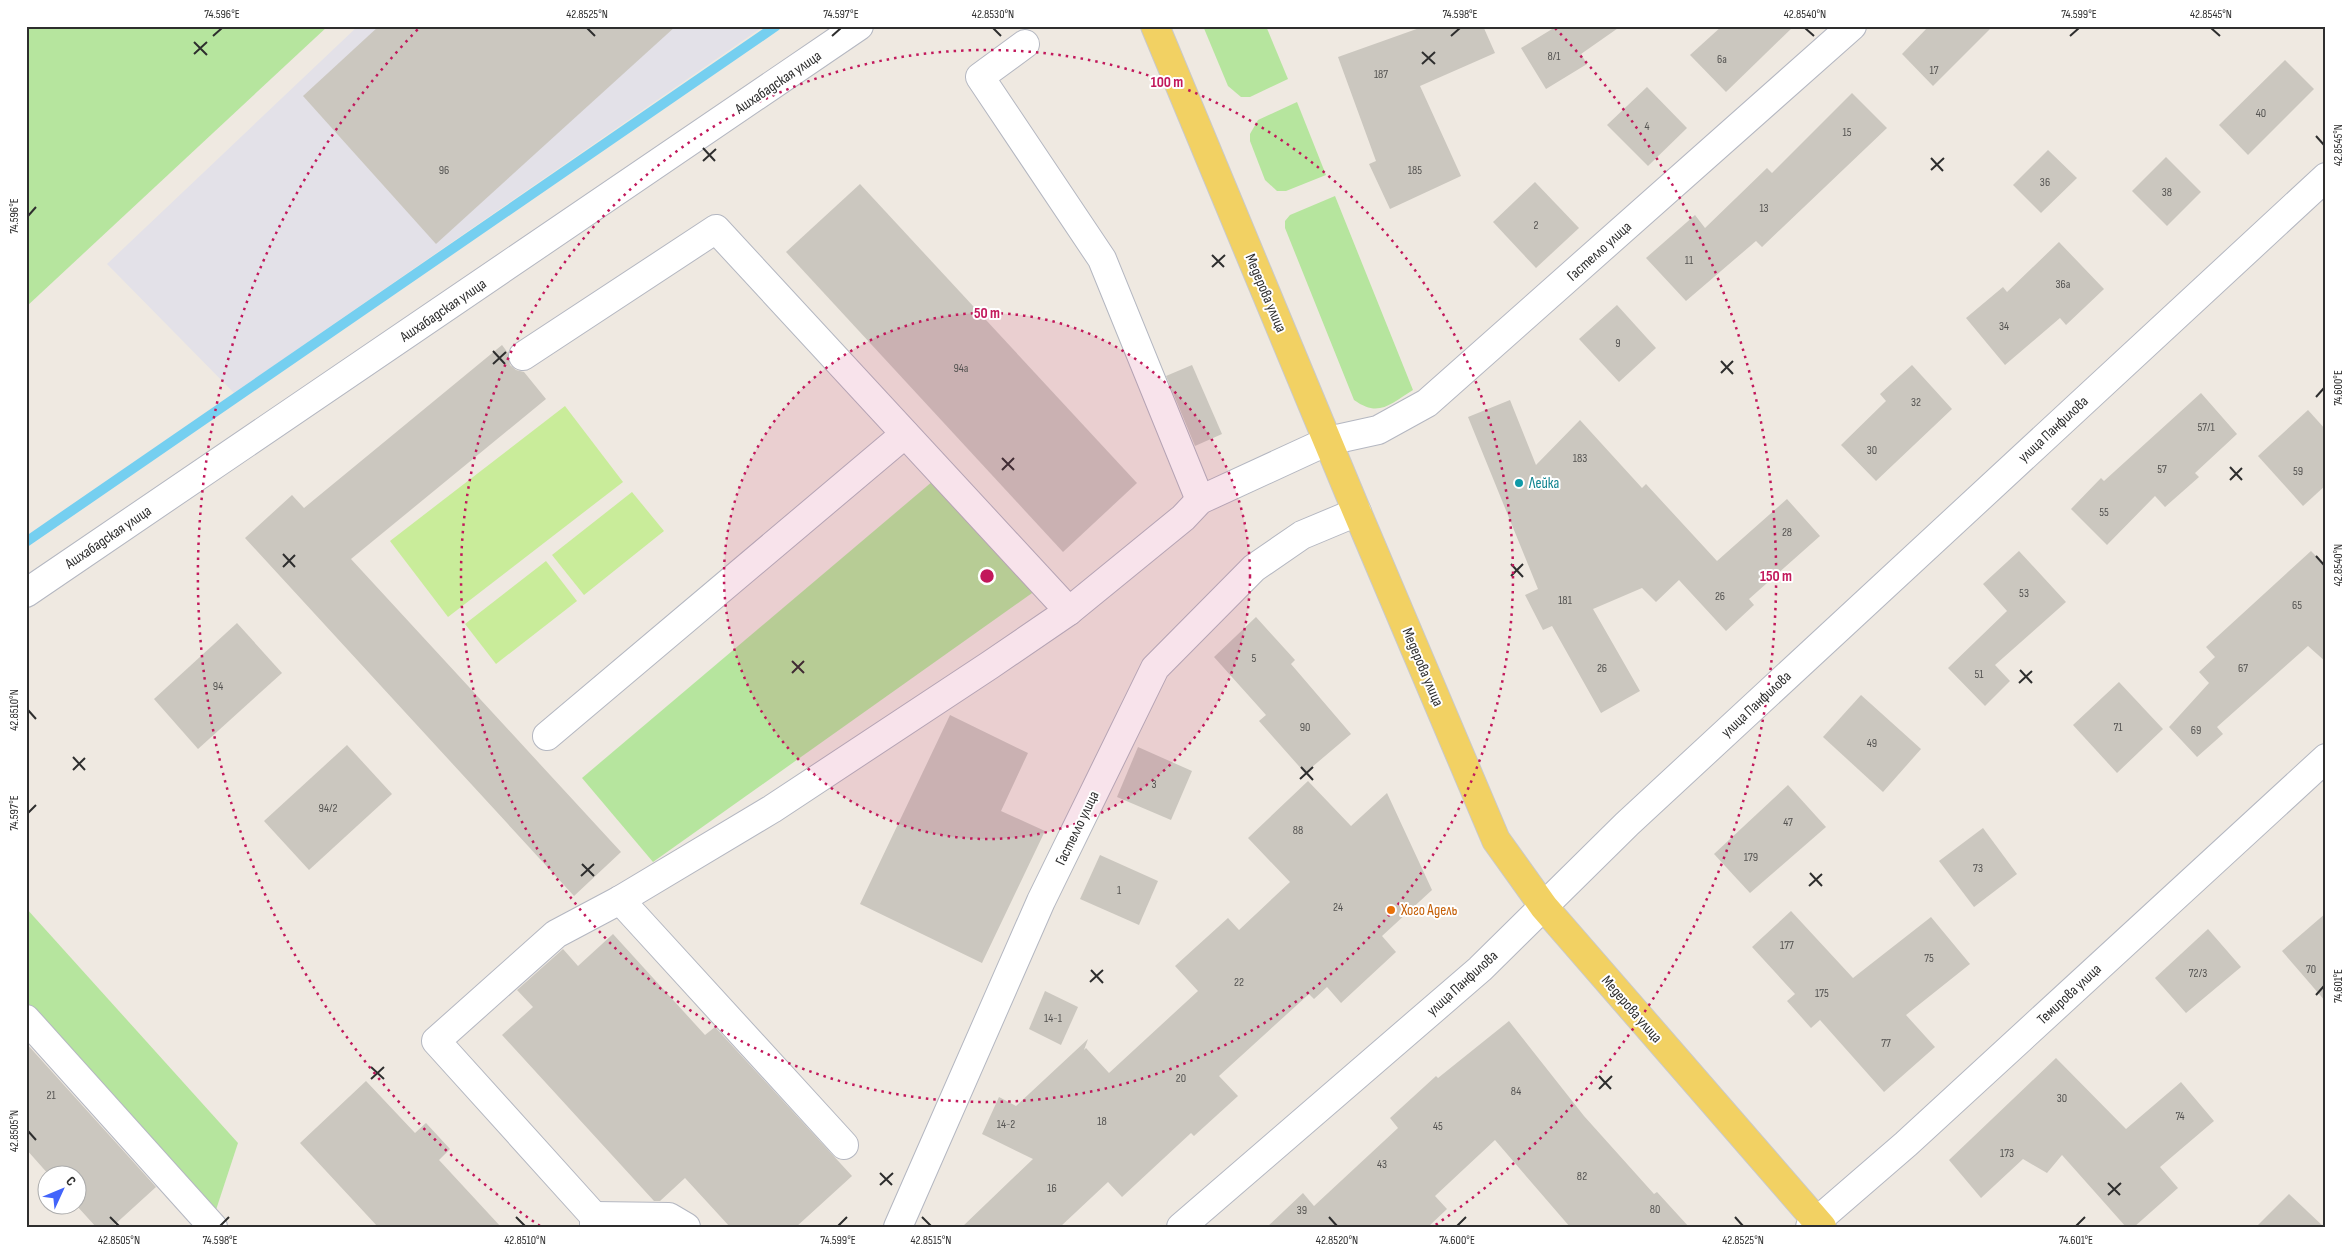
<svg xmlns="http://www.w3.org/2000/svg" width="2352" height="1253" viewBox="0 0 2352 1253" font-family="'Sofia Sans Condensed',sans-serif">
	<style>
		.industrial { fill: #e3e1e8 }
		.green { fill: #b6e59e }
		.pitch { fill: #c9ec9a }
		.lines { fill: none; stroke-linecap: round; stroke-linejoin: round }
		.stream { stroke: #75cff0; stroke-width: 10 }
		.building { fill: #cbc7bf }
		.minor-casing { stroke: #b4b7c1; stroke-width: 30 }
		.major-casing { stroke: #c9c9c9; stroke-width: 30 }
		.minor { stroke: #fff; stroke-width: 28 }
		.major { stroke: #f2d163; stroke-width: 28 }
		.ticks { fill: none; stroke: #2e2e2e; stroke-width: 2 }
		.ring { fill: none; stroke: #c2185b; stroke-width: 2.5; stroke-dasharray: 2.5 5 }
		.culture-dot { fill: #0f9aa8; stroke: #fff; stroke-width: 2 }
		.food-dot { fill: #e8710a; stroke: #fff; stroke-width: 2 }
		.labels { text-anchor: middle; stroke-width: 4; stroke-linejoin: round; paint-order: stroke }
		.number-label { font-size: 12px; fill: #555452 }
		.street-label { font-size: 15px; fill: #2e2e2e; stroke: #fff }
		.culture-label { font-size: 15px; fill: #0d838f; stroke: #fff; text-anchor: start }
		.food-label { font-size: 15px; fill: #c56008; stroke: #fff; text-anchor: start }
		.centre { fill: #c2185b; stroke: #fff; stroke-width: 2.5 }
		.ring-label { font-size: 15px; text-anchor: middle; font-weight: bold; fill: #c2185b; stroke: #fff; stroke-width: 4; stroke-linejoin: round; paint-order: stroke }
		.neatline { fill: none; stroke: #2e2e2e; stroke-width: 2 }
		.ticks-label { font-size: 12px; text-anchor: middle; fill: #2e2e2e }
	</style>
	<rect width="100%" height="100%" fill="#efe9e1"/>
	<path class="industrial" d="M358 26H764L234 393 107 264Z"/>
	<g class="green">
		<path d="M26 26H328L26 307Z"/>
		<path d="M1203 26H1266L1288 79 1250 97H1241L1228 86Z"/>
		<path d="M1297 102 1326 175 1286 191H1277L1265 180 1250 141V134L1258 120Z"/>
		<path d="M1335 196 1413 390C1390 404 1379 418 1354 400L1285 228V221L1290 215Z"/>
		<path d="M933 481 1035 591 653 862 582 778Z"/>
		<path d="M26 908 238 1143 212 1222 26 1018Z"/>
	</g>
	<g class="pitch">
		<path d="M565 406 623 482 448 617 390 541Z"/>
		<path d="M632 492 664 531 584 595 552 555Z"/>
		<path d="M546 561 577 601 496 664 465 624Z"/>
	</g>
	<g class="lines">
		<path class="stream" d="M26 542 776 26"/>
	</g>
	<g class="building">
		<path d="M379 26H676L436 244 303 96Z"/>
		<path d="M1425 26H1483L1495 53 1420 86 1461 176 1390 209 1369 164 1376 161 1338 57Z"/>
		<path d="M1557 26H1621L1581 54 1587 64 1546 89 1521 48Z"/>
		<path d="M1722 26H1794L1726 92 1690 55Z"/>
		<path d="M1929 26H1993L1933 86 1902 54Z"/>
		<path d="M2285 60 2314 89 2248 155 2219 125Z"/>
		<path d="M1647 87 1687 128 1648 166 1607 125Z"/>
		<path d="M1852 93 1887 128 1762 247 1756 241 1686 301 1646 258 1695 215 1705 228 1767 168 1772 173Z"/>
		<path d="M2048 150 2077 178 2041 213 2013 185Z"/>
		<path d="M2166 157 2201 192 2167 226 2132 191Z"/>
		<path d="M1535 182 1579 228 1536 268 1493 222Z"/>
		<path d="M860 184 1137 483 1063 552 786 252Z"/>
		<path d="M2059 242 2104 289 2066 325 2060 318 2005 365 1966 318 2003 287 2007 292Z"/>
		<path d="M1617 305 1656 348 1619 382 1579 339Z"/>
		<path d="M502 345 508 353 510 365 516 370 524 372 546 399 351 559 621 852 574 896 245 538 292 495 304 508Z"/>
		<path d="M1192 365 1222 434 1195 446 1166 376Z"/>
		<path d="M1912 365 1952 409 1876 481 1841 445 1886 401 1880 394Z"/>
		<path d="M2201 393 2237 434 2195 473 2199 477 2165 507 2155 496 2107 545 2071 509 2101 478 2104 481Z"/>
		<path d="M1510 400 1536 465 1580 420 1642 488 1646 484 1717 561 1787 499 1820 536 1749 599 1754 605 1726 631 1679 580 1656 602 1642 588 1593 609 1640 691 1601 713 1552 626 1543 630 1525 595 1538 589 1468 417Z"/>
		<path d="M2308 410 2326 430V485L2303 506 2258 456Z"/>
		<path d="M2019 551 2066 602 1995 665 2010 681 1985 706 1948 668 2007 611 1983 584Z"/>
		<path d="M2311 551 2326 566V662L2308 646 2217 727 2223 734 2197 757 2169 727 2209 683 2199 672 2215 657 2206 647Z"/>
		<path d="M1256 617 1295 660 1291 664 1351 734 1305 773 1259 721 1266 715 1214 657Z"/>
		<path d="M237 623 282 673 198 749 154 699Z"/>
		<path d="M2119 682 2163 729 2117 773 2073 725Z"/>
		<path d="M1861 695 1921 749 1883 792 1823 737Z"/>
		<path d="M950 715 1028 753 1001 811 1045 831 982 963 860 904Z"/>
		<path d="M347 745 392 794 309 870 264 821Z"/>
		<path d="M1138 747 1192 771 1171 820 1117 797Z"/>
		<path d="M1308 781 1351 826 1387 793 1432 890 1382 936 1396 952 1341 1003 1327 987 1314 999 1309 994 1219 1076 1238 1096 1194 1136 1191 1133 1122 1197 1108 1182 1060 1227H962L1033 1159 982 1134 999 1097 1016 1106 1088 1039 1084 1050 1086 1048 1109 1073 1198 991 1175 966 1228 918 1239 930 1290 882 1248 838Z"/>
		<path d="M1788 785 1826 827 1750 893 1714 854Z"/>
		<path d="M1983 828 2017 874 1974 907 1939 861Z"/>
		<path d="M1100 855 1158 881 1139 925 1080 899Z"/>
		<path d="M1791 911 1853 978 1931 917 1970 964 1906 1015 1935 1047 1884 1092 1820 1020 1811 1028 1787 1001 1795 994 1752 947Z"/>
		<path d="M2326 913V1002L2282 951Z"/>
		<path d="M2208 929 2241 967 2186 1013 2155 978Z"/>
		<path d="M613 934 705 1035 715 1027 852 1176 796 1227H730L685 1178 660 1201H654L502 1035 533 1007 517 990 563 949 578 966Z"/>
		<path d="M1045 991 1078 1007 1061 1045 1029 1029Z"/>
		<path d="M1509 1021 1584 1116 1654 1194 1657 1192 1689 1227H1570L1495 1140 1435 1196 1447 1209 1428 1227H1267L1303 1193 1314 1206 1398 1128 1390 1118 1436 1076 1438 1078Z"/>
		<path d="M26 1043 156 1187 112 1227H96L77 1206 78 1176H50L26 1149Z"/>
		<path d="M2056 1058 2126 1129 2181 1082 2214 1121 2160 1167 2178 1188 2134 1227H2126L2062 1155 2047 1173 2023 1159 1981 1198 1949 1160Z"/>
		<path d="M366 1081 415 1133 426 1123 450 1149 439 1160 501 1227H378L300 1143Z"/>
		<path d="M2289 1194 2324 1227H2256Z"/>
	</g>
	<g class="lines">
		<defs>
			<g id="minor">
				<path d="M1025 44 980 77 1102 259 1200 500"/>
				<path d="M523 356 716 229 1069 611"/>
				<path d="M26 593 859 26"/>
				<path d="M547 736 905 434"/>
				<path d="M620 900 844 1145"/>
				<path d="M26 1019 213 1227"/>
				<path d="M594 1216 669 1217 686 1227"/>
				<path d="M594 1227V1216L436 1041 556 934 620 900 772 809 990 665 1069 611 1183 518 1200 500 1328 441 1378 430 1427 403 1852 26"/>
				<path d="M898 1227 1041 901 1155 668 1254 568 1302 535 1357 512"/>
				<path d="M1181 1227 1480 969 1627 824 2326 177"/>
				<path d="M1810 1227 1906 1144 2326 758"/>
			</g>
			<path id="major" d="M1155 26 1357 512 1496 840 1544 907 1822 1227"/>
		</defs>
		<use href="#minor" class="minor-casing"/>
		<use href="#major" class="major-casing"/>
		<use href="#minor" class="minor"/>
		<use href="#major" class="major"/>
	</g>
	<path class="ticks" d="M587 28 595 36M993 28 1001 36M1805 28 1814 36M2211 28 2220 36M213 36 222 28M832 36 841 28M1451 36 1460 28M2070 36 2079 28M194 42 207 55M1422 52 1435 64M194 54 207 42M1422 64 1435 52M2316 136 2324 145M703 148 715 161M1931 158 1943 171M703 161 716 149M1931 170 1944 158M28 216 36 207M1212 255 1224 267M1212 267 1225 255M493 351 505 364M1721 361 1733 374M493 364 506 352M1721 373 1733 361M2316 397 2324 388M1002 458 1014 470M2230 467 2242 480M1002 470 1014 458M2230 480 2242 468M283 554 295 567M2316 556 2324 565M1511 564 1523 577M283 567 295 555M1511 576 1523 564M792 661 804 673M2020 670 2032 683M792 673 804 661M2019 683 2032 671M28 710 36 719M73 757 85 770M1301 767 1313 780M73 770 85 758M1300 779 1313 767M28 813 36 805M582 864 594 876M1810 873 1822 886M581 876 594 864M1809 886 1822 874M1091 970 1103 983M1090 982 1103 970M2316 995 2324 986M371 1067 384 1079M1599 1076 1611 1089M371 1079 384 1067M1599 1089 1612 1076M28 1131 36 1140M880 1173 892 1185M2108 1183 2120 1195M880 1185 893 1173M2108 1195 2121 1183M110 1217 119 1226M516 1217 525 1226M922 1217 931 1226M1329 1217 1337 1226M1735 1217 1743 1226M220 1226 229 1217M838 1226 847 1217M1457 1226 1466 1217M2076 1226 2085 1217"/>
	<circle cx="987" cy="576" r="263" fill="#c2185b" fill-opacity=".12"/>
	<g class="ring">
		<circle cx="987" cy="576" r="263"/>
		<circle cx="987" cy="576" r="526"/>
		<path d="M540 1226A789 789 0 0 1 419 28M1555 28A789 789 0 0 1 1434 1226"/>
	</g>
	<circle class="culture-dot" cx="1519" cy="483" r="5"/>
	<circle class="food-dot" cx="1391" cy="910" r="5"/>
	<g class="labels">
		<g class="number-label">
			<text x="1554" y="60">8/1</text>
			<text x="1722" y="63">6а</text>
			<text x="1934" y="74">17</text>
			<text x="1381" y="78">187</text>
			<text x="2261" y="117">40</text>
			<text x="1647" y="130">4</text>
			<text x="1847" y="136">15</text>
			<text x="444" y="174">96</text>
			<text x="1415" y="174">185</text>
			<text x="2045" y="186">36</text>
			<text x="2167" y="196">38</text>
			<text x="1764" y="212">13</text>
			<text x="1536" y="229">2</text>
			<text x="1689" y="264">11</text>
			<text x="2063" y="288">36а</text>
			<text x="2004" y="330">34</text>
			<text x="1618" y="347">9</text>
			<text x="961" y="372">94а</text>
			<text x="1916" y="406">32</text>
			<text x="2206" y="431">57/1</text>
			<text x="1872" y="454">30</text>
			<text x="1580" y="462">183</text>
			<text x="2162" y="473">57</text>
			<text x="2298" y="475">59</text>
			<text x="2104" y="516">55</text>
			<text x="1787" y="536">28</text>
			<text x="2024" y="597">53</text>
			<text x="1720" y="600">26</text>
			<text x="1565" y="604">181</text>
			<text x="2297" y="609">65</text>
			<text x="1254" y="662">5</text>
			<text x="1602" y="672">26</text>
			<text x="2243" y="672">67</text>
			<text x="1979" y="678">51</text>
			<text x="218" y="690">94</text>
			<text x="1305" y="731">90</text>
			<text x="2118" y="731">71</text>
			<text x="2196" y="734">69</text>
			<text x="1872" y="747">49</text>
			<text x="1154" y="788">3</text>
			<text x="328" y="812">94/2</text>
			<text x="1788" y="826">47</text>
			<text x="1298" y="834">88</text>
			<text x="1751" y="861">179</text>
			<text x="1978" y="872">73</text>
			<text x="1119" y="894">1</text>
			<text x="1338" y="911">24</text>
			<text x="1787" y="949">177</text>
			<text x="1929" y="962">75</text>
			<text x="2311" y="973">70</text>
			<text x="2198" y="977">72/3</text>
			<text x="1239" y="986">22</text>
			<text x="1822" y="997">175</text>
			<text x="1053" y="1022">14-1</text>
			<text x="1886" y="1047">77</text>
			<text x="1181" y="1082">20</text>
			<text x="1516" y="1095">84</text>
			<text x="51" y="1099">21</text>
			<text x="2062" y="1102">30</text>
			<text x="2180" y="1120">74</text>
			<text x="1102" y="1125">18</text>
			<text x="1006" y="1128">14-2</text>
			<text x="1438" y="1130">45</text>
			<text x="2007" y="1157">173</text>
			<text x="1382" y="1168">43</text>
			<text x="1582" y="1180">82</text>
			<text x="1052" y="1192">16</text>
			<text x="1655" y="1213">80</text>
			<text x="1302" y="1214">39</text>
		</g>
		<g class="street-label">
			<text transform="translate(778 82) rotate(-34)" y="5">Ашхабадская улица</text>
			<text transform="translate(1599 251) rotate(-42)" y="5">Гастелло улица</text>
			<text transform="translate(1266 293) rotate(67)" y="5">Медерова улица</text>
			<text transform="translate(443 310) rotate(-34)" y="5">Ашхабадская улица</text>
			<text transform="translate(2053 429) rotate(-43)" y="5">улица Панфилова</text>
			<text transform="translate(108 537) rotate(-34)" y="5">Ашхабадская улица</text>
			<text transform="translate(1423 667) rotate(67)" y="5">Медерова улица</text>
			<text transform="translate(1756 704) rotate(-43)" y="5">улица Панфилова</text>
			<text transform="translate(1077 828) rotate(-64)" y="5">Гастелло улица</text>
			<text transform="translate(1462 983) rotate(-42)" y="5">улица Панфилова</text>
			<text transform="translate(2069 994) rotate(-43)" y="5">Темирова улица</text>
			<text transform="translate(1632 1009) rotate(49)" y="5">Медерова улица</text>
		</g>
		<g class="culture-label">
			<text x="1529" y="488">Лейка</text>
		</g>
		<g class="food-label">
			<text x="1401" y="915">Хого Адель</text>
		</g>
	</g>
	<circle cx="987" cy="576" r="8" class="centre"/>
	<g class="ring-label">
		<text x="1167" y="87">100 m</text>
		<text x="987" y="318">50 m</text>
		<text x="1776" y="581">150 m</text>
	</g>
	<rect width="2352" height="1253" fill="none" stroke="#ffffff" stroke-width="55"/>
	<g transform="translate(62 1190) rotate(46)"><circle r="24" fill="#ffffff" stroke="#ababab"/>
	<path d="M0-4L9 19L0 12L-9 19Z" fill="#4264fb"/>
	<text y="-8" font-size="14" font-weight="bold" text-anchor="middle" fill="#2e2e2e">С</text>
	</g>
	<rect x="28" y="28" width="2296" height="1198" class="neatline"/>
	<g class="ticks-label">
		<text x="222" y="18">74.596°E</text>
		<text x="587" y="18">42.8525°N</text>
		<text x="841" y="18">74.597°E</text>
		<text x="993" y="18">42.8530°N</text>
		<text x="1460" y="18">74.598°E</text>
		<text x="1805" y="18">42.8540°N</text>
		<text x="2079" y="18">74.599°E</text>
		<text x="2211" y="18">42.8545°N</text>
		<text transform="translate(2338 145) rotate(-90)" y="4">42.8545°N</text>
		<text transform="translate(14 216) rotate(-90)" y="4">74.596°E</text>
		<text transform="translate(2338 388) rotate(-90)" y="4">74.600°E</text>
		<text transform="translate(2338 565) rotate(-90)" y="4">42.8540°N</text>
		<text transform="translate(14 710) rotate(-90)" y="4">42.8510°N</text>
		<text transform="translate(14 813) rotate(-90)" y="4">74.597°E</text>
		<text transform="translate(2338 986) rotate(-90)" y="4">74.601°E</text>
		<text transform="translate(14 1131) rotate(-90)" y="4">42.8505°N</text>
		<text x="119" y="1244">42.8505°N</text>
		<text x="220" y="1244">74.598°E</text>
		<text x="525" y="1244">42.8510°N</text>
		<text x="838" y="1244">74.599°E</text>
		<text x="931" y="1244">42.8515°N</text>
		<text x="1337" y="1244">42.8520°N</text>
		<text x="1457" y="1244">74.600°E</text>
		<text x="1743" y="1244">42.8525°N</text>
		<text x="2076" y="1244">74.601°E</text>
	</g>
</svg>
